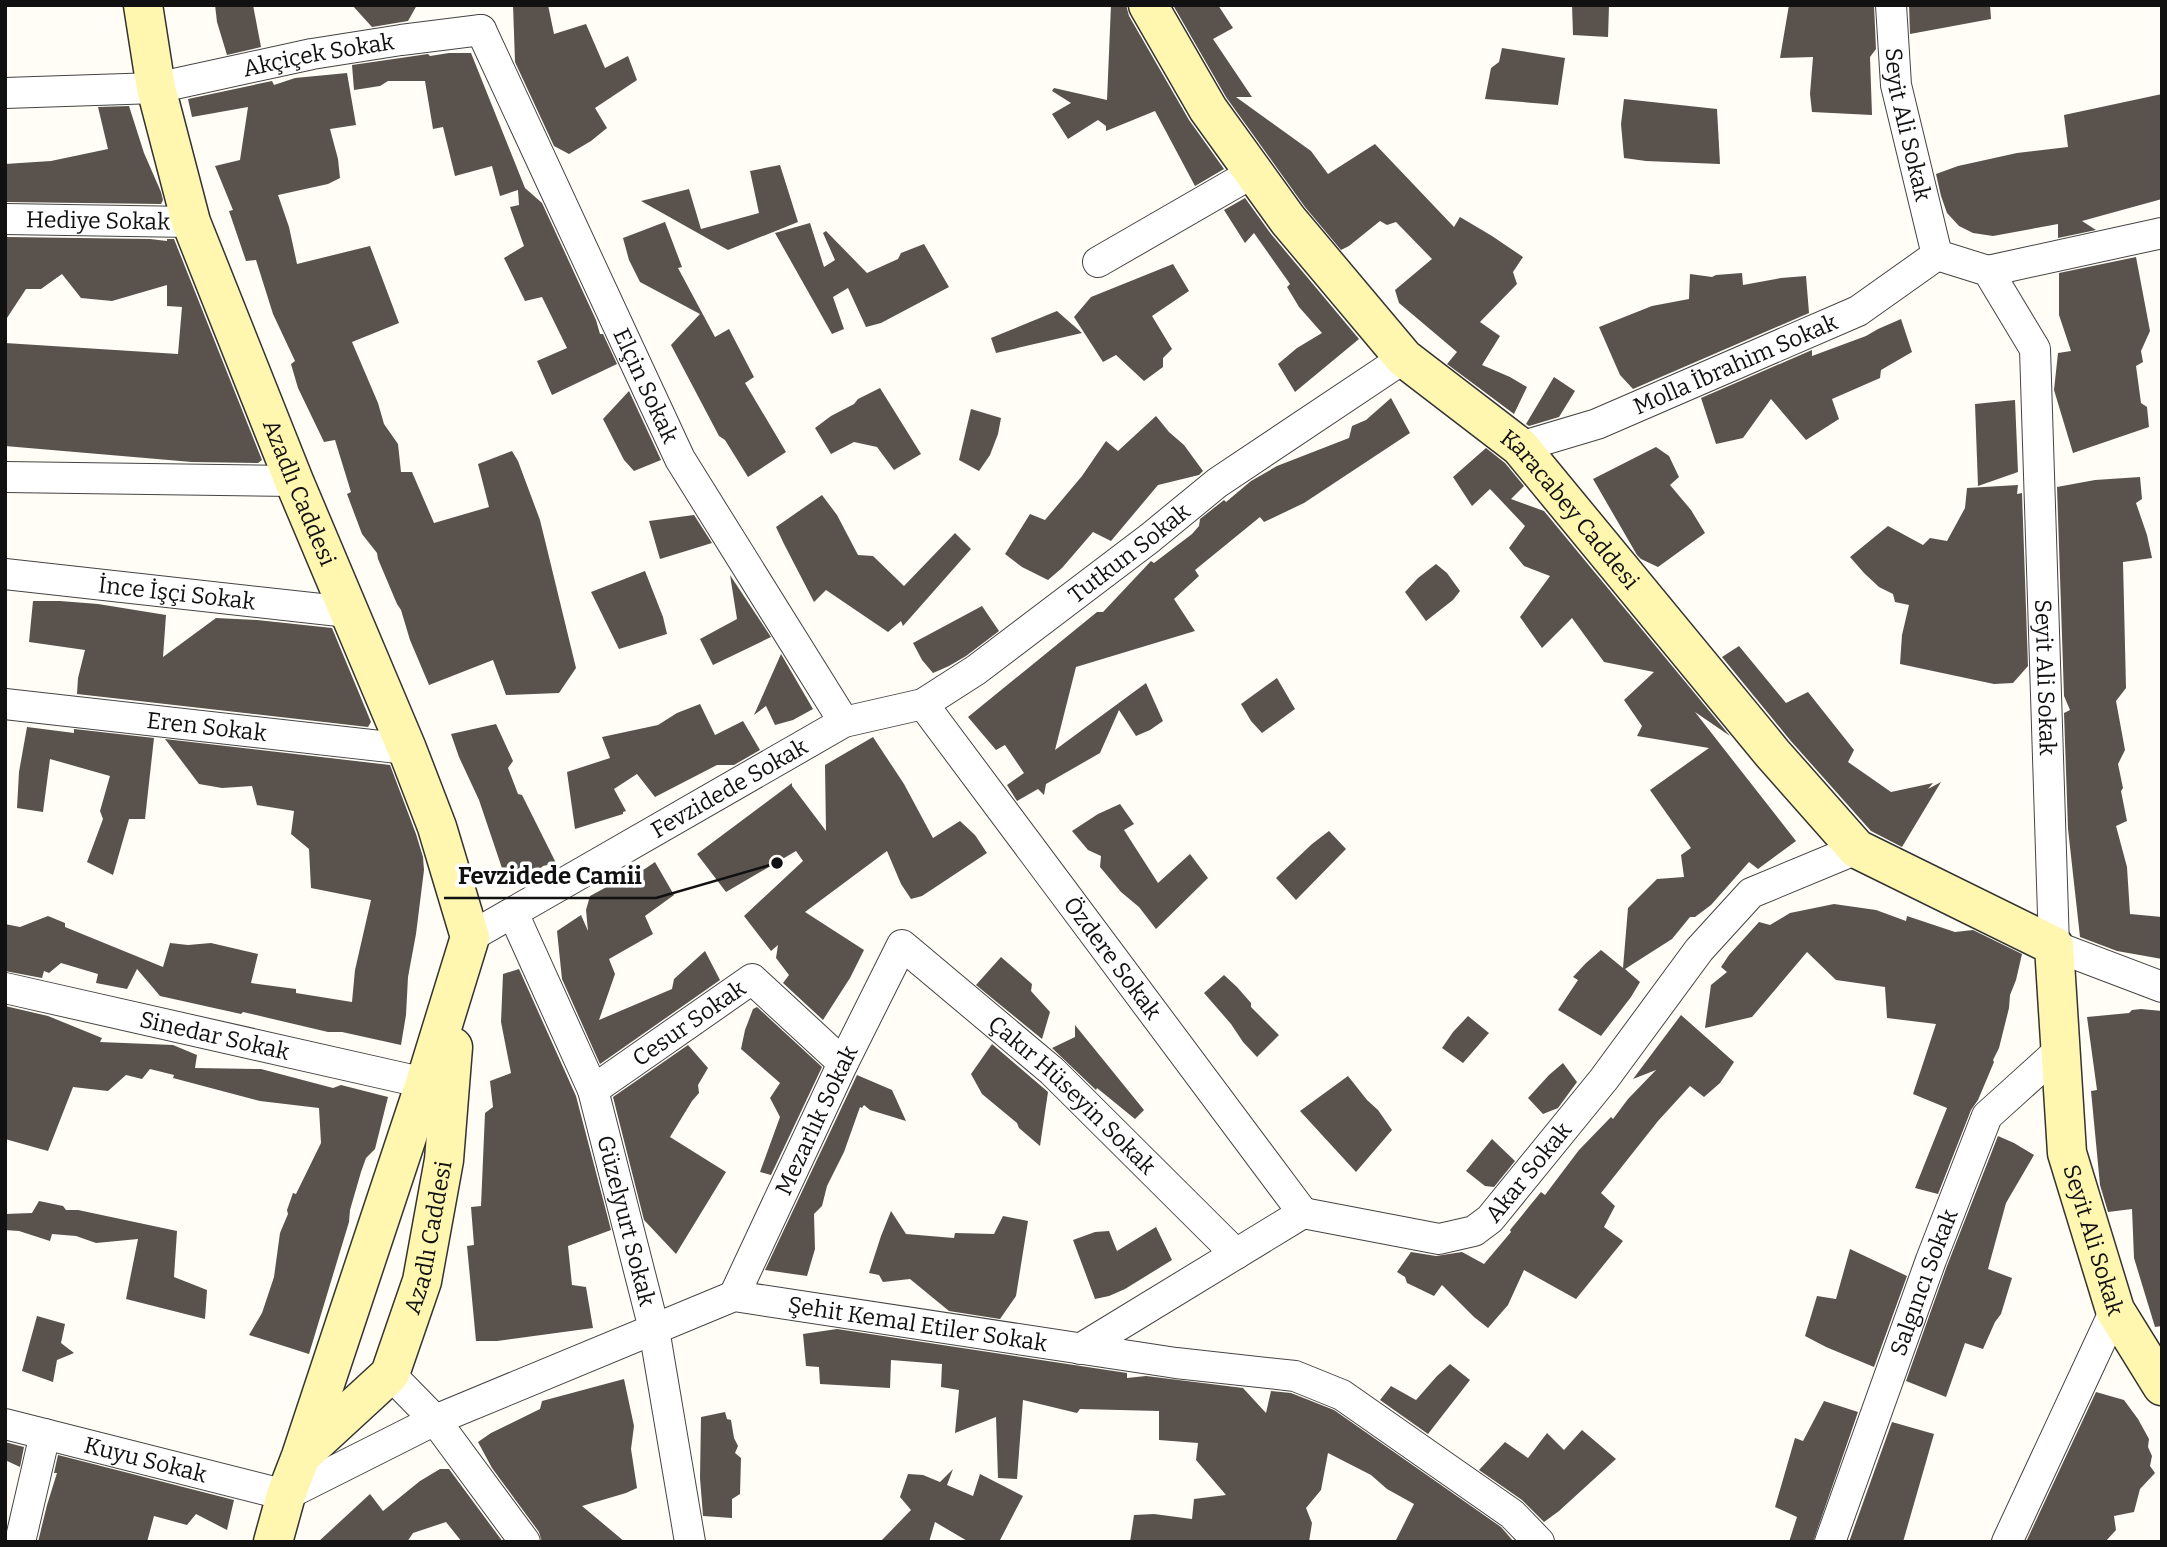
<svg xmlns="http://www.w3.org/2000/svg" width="2167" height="1547" viewBox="0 0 2167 1547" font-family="Bitter,serif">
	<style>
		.building { fill: #5a524d }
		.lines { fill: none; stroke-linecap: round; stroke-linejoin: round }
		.street-casing { stroke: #444; stroke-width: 32 }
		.secondary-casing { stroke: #333; stroke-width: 41 }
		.street { stroke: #fff; stroke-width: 30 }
		.secondary { stroke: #fff6b0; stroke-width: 38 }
		.labels { text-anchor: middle; stroke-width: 7; stroke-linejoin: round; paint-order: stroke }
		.street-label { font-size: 23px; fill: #111; stroke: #fff }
		.leader { fill: none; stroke: #111; stroke-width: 2.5 }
		.callout-dot { fill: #111; stroke: #fff; stroke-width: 2.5 }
		.callout-label { font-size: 24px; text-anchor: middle; font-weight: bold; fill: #111; stroke: #fff; stroke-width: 7; stroke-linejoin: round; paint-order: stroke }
	</style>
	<rect width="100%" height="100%" fill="#fffdf5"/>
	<g class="building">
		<path d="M215 5H253L261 47 227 55 217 22Z"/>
		<path d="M352 5H417L408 21 372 27Z"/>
		<path d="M513 5H548L554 34 586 24 605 68 628 56 637 80 595 108 607 128 591 141 569 154 554 146 515 62Z"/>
		<path d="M1111 5H1126L1129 16 1189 120 1224 169 1195 186 1155 111 1106 131V126L1098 120 1068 139 1052 114 1071 103 1052 91 1054 88 1107 100Z"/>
		<path d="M1173 5H1218L1233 28 1213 39 1252 97H1236L1311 151 1328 174 1375 144 1454 227 1460 217 1492 236 1523 257 1513 272 1517 284 1480 322 1500 336 1482 365 1510 377 1527 387 1514 414 1447 364 1457 352 1399 303 1395 290 1432 259 1396 222 1387 225 1380 221 1349 246 1341 250 1305 207 1226 97Z"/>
		<path d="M1572 5H1609L1608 37 1573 35Z"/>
		<path d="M1789 5H1874L1876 49 1870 57 1872 115 1812 112 1810 94 1813 57 1780 58Z"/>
		<path d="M1909 5H1990L1991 19 1910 34Z"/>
		<path d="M1502 48 1565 58 1558 105 1485 99 1491 68 1499 62Z"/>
		<path d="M449 53H471L525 188 542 203 596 320 600 334H603L617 364 552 395 537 361 567 348 542 297 525 301 504 258 524 246 510 207 519 205 518 190 500 196 492 166 455 176 443 127 433 129 425 81H388L380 86 354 90 352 65 428 54 430 56Z"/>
		<path d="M347 73 356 125 330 129 338 159 340 178 328 184 278 195 289 227 297 264 370 246 399 323 352 342 378 403 384 424 398 444 401 472H412L434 523 489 507 478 464 512 451 518 461 540 520 576 668 559 693 506 695 493 660 429 685 410 640 401 610 397 604 378 559 377 553 362 534 347 494 351 492 335 440 324 442 298 388 291 364 295 361 273 314 256 260 246 261 229 211 233 210 215 166 240 160 248 107 192 117 188 99 272 81 274 85 295 78Z"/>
		<path d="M2162 94V199L2082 221 2096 230 2058 238V224L1993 236 1973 233 1959 226 1947 213 1941 196 1936 174 1958 166 2017 153 2068 147 2064 115Z"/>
		<path d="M1624 99 1717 109 1720 164 1646 161 1624 158 1621 124Z"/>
		<path d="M129 106 144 153 161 192 163 200 161 204 5 202V164L51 161 108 149 98 107Z"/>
		<path d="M780 165 798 222 728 250 641 201 689 189 701 229 759 213 750 171Z"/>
		<path d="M1245 198 1271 234 1359 339 1295 392 1278 364 1297 348 1322 333 1299 307 1287 287 1290 284 1254 233 1245 243 1224 210Z"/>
		<path d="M665 222 682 267 678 268 715 337 729 329 754 377 745 383 786 452 748 477 725 440 719 436 671 345 700 314 640 282 629 260 623 238Z"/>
		<path d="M810 223 824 267 835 260 823 233 826 231 867 273 898 259 901 253 924 244 949 287 881 323 866 327 848 288 833 297 844 329 832 334 775 233Z"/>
		<path d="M7 237 150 239 167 241V239H174L262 460 258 463 192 462 5 446V343L178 354 182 307 167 306V285L112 301 81 298 62 274 41 289H26L5 321V252Z"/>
		<path d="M2136 257 2150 331 2141 351 2143 362 2136 366 2141 403 2147 407 2149 427 2073 453 2054 390 2058 353 2071 351 2059 315V273Z"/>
		<path d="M1173 264 1189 291 1152 316 1172 349 1163 358V367L1144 381 1116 355 1103 362 1074 317 1091 297Z"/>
		<path d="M1742 273 1743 285 1781 278 1806 276 1809 313 1633 389 1620 375 1599 327 1652 306 1689 299 1690 274 1712 277 1716 275Z"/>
		<path d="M1057 311 1082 333 996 353 991 338Z"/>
		<path d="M1901 319 1912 352 1881 370 1880 378 1832 399 1839 419 1806 440 1771 399 1743 438 1716 444 1701 398 1812 350V356L1866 336 1878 329Z"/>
		<path d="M1554 377 1575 391 1559 417 1529 426 1526 424Z"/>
		<path d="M880 388 921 454 894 470 877 447 854 442 831 454 815 428 831 416 854 404 858 399Z"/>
		<path d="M629 391 661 460 634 471 624 460 603 419Z"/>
		<path d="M1391 398 1410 433 1304 503 1264 522 1260 517 1195 570 1199 576 1174 599 1195 631 1076 667 1055 750 1146 683 1163 721 1150 730 1136 736 1119 710 1100 753 1046 784 1044 795 1038 789 1017 801 1007 785 1024 773 1005 745 996 750 968 717 1097 612H1103L1151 561 1154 563 1192 534 1199 526 1200 519 1224 500 1226 502 1251 481 1277 466 1349 438 1352 426 1366 420Z"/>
		<path d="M2015 400 2018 472 1978 486 1975 404Z"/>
		<path d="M971 409 1001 418 998 434 990 455 979 471 959 460Z"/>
		<path d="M1156 416 1169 432 1184 445 1203 471 1199 475 1158 485 1111 541 1093 532 1062 568 1048 580 1022 567 1005 554 1030 514 1045 520 1082 476 1106 441 1118 451Z"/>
		<path d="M1656 447 1669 456 1679 477 1670 485 1691 510 1705 533 1658 567 1641 559 1637 555 1593 479Z"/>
		<path d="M1486 448 1505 463 1524 486 1511 499 1544 511 1730 736 1695 712 1796 841 1758 869 1749 862 1711 905 1695 917H1690L1672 939 1625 969 1640 982 1631 997 1601 1036 1558 1010 1578 980 1573 977 1586 963 1601 950 1623 968 1628 908 1657 879 1684 877 1681 855 1691 848 1650 790 1709 748 1637 736 1642 726 1624 700 1654 672 1604 662 1572 618 1542 648 1520 617 1550 576 1524 566 1509 548 1525 526 1490 489 1472 506 1453 477Z"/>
		<path d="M2140 477 2142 499 2136 503 2147 535 2152 558 2123 562 2126 688 2116 701 2125 750 2118 764 2123 788 2121 791 2127 821 2116 826 2127 867 2130 914 2162 917V959L2117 951 2080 937 2068 829 2064 713 2070 710 2064 696 2057 487 2095 480Z"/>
		<path d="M2018 485 2017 494 2022 493 2028 666 2013 683 1994 684 1900 664 1902 635 1909 605 1895 602 1893 594 1879 587 1864 573 1850 557 1888 526 1923 545 1930 538 1947 541 1965 508 1967 488Z"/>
		<path d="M822 495 837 515 858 555 873 556 904 586 955 533 971 549 903 626 901 621 888 632 826 590 814 602 784 544 776 527Z"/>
		<path d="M694 515 712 543 660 559 649 521Z"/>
		<path d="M1436 564 1447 573 1460 591 1453 600 1426 621 1405 592 1418 578Z"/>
		<path d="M645 571 663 617 667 634 619 649 591 592Z"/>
		<path d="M730 575 771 637 713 665 700 639 737 619Z"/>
		<path d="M33 601H60L98 604 166 615 163 657 216 618 257 620 332 628 371 722 368 727 77 694 78 678 85 650 29 642Z"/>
		<path d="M982 606 999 631 966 656 949 666 933 673 922 660 913 643Z"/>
		<path d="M1739 646 1786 703 1808 692 1854 750 1848 762 1891 792 1933 783 1928 789 1941 782 1902 847 1871 831 1790 740 1722 657Z"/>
		<path d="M781 654 813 709 793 720 775 725 766 706 754 715Z"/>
		<path d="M1277 678 1295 709 1262 733 1251 721 1241 704Z"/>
		<path d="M700 704 715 735 743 721 760 750 734 765H717L655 797 637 774 614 789 626 811 623 812V814L575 829 567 772 610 758 602 737 658 725 677 713Z"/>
		<path d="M496 724 513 761 508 768 518 794 522 795 556 863 543 866 535 873 506 880 479 800 459 757 451 734Z"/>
		<path d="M27 727 74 733V729L154 738 145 819H129L113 875 87 862 103 819 100 811 110 776 50 759 43 812 17 808 19 772Z"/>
		<path d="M873 737 904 784 933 838 960 821 975 835 987 853 922 896 911 899 901 884 887 851 805 912 864 950 850 978 823 1020 783 983 789 975 776 958 778 945 771 951 744 916 803 861 796 851 726 892 697 854 792 783V786L826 831 825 765Z"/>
		<path d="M165 739 390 765 416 834 423 857 424 870 416 934 408 977 406 1015 401 1045 342 1032H328L243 1012 241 1014 160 996 137 969 127 989 96 983 98 974 61 963 49 973 44 971 42 978 5 971V924L20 927 48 916 65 923V927L163 967 170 943 188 945 211 943 258 954 251 983 296 989V993L352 1002 355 970 371 900 311 888 309 849 291 834 294 811 257 805 252 786 222 788 199 784Z"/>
		<path d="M1120 804 1134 824 1124 830 1158 883 1190 854 1208 878 1156 929 1139 907 1121 892 1100 867 1101 856 1088 850 1072 831 1098 814Z"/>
		<path d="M1329 831 1346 849 1296 900 1276 878 1312 844Z"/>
		<path d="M655 862 674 895 645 916 653 934 609 959 615 974 599 1020 672 989 674 979 705 951 720 980 600 1064 562 979 557 931 581 915 588 931 586 910 590 896 625 877 627 881Z"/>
		<path d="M1834 904 1876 910 1906 921 1907 916 1955 932 1973 930 2022 954 2016 980 2010 995 2009 1008 1999 1048 1993 1060 1994 1062 1978 1100 1971 1110 1938 1194 1915 1188 1947 1108 1913 1094 1936 1024 1887 1018 1885 987 1836 980 1807 952 1752 1017 1705 1028 1711 985 1727 972 1721 967 1729 955 1759 922 1770 925 1790 913Z"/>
		<path d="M1001 957 1032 984 1031 991 1050 1012 1042 1039 976 985Z"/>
		<path d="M519 969 576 1096 611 1230 568 1246 572 1285 586 1287 593 1328 497 1341H476L467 1246 474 1245 471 1207 481 1206 485 1113 493 1107 490 1081 511 1073 501 1022 503 974Z"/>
		<path d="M1224 975 1237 987 1251 1003V1007L1279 1035 1257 1057 1243 1042 1231 1024 1204 993Z"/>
		<path d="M5 1006 48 1016 102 1038 100 1042 173 1045 197 1055 195 1068 261 1069 333 1088 341 1085 388 1097 375 1149 366 1158 361 1172 350 1210 349 1222 309 1354 249 1335 262 1313 274 1277 280 1233 288 1214 287 1210 293 1193 296 1194 321 1143 319 1108 260 1101 173 1078 174 1075 150 1069 142 1079 126 1075 108 1091 73 1087 48 1151 5 1139Z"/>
		<path d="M757 1007 822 1067 771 1175 760 1172 780 1117 770 1098 780 1083 741 1049 745 1030 753 1009Z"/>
		<path d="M2141 1009 2162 1011V1326L2155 1327 2134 1258 2132 1209 2108 1212 2100 1185 2091 1091 2097 1090 2087 1017 2129 1013 2132 1010Z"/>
		<path d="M1681 1015 1734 1062 1720 1083 1704 1097 1690 1086 1658 1121 1601 1193 1615 1206 1604 1227 1623 1241 1576 1299 1524 1270 1508 1305 1488 1328 1474 1317 1442 1285 1434 1296 1407 1283 1405 1277 1397 1272 1411 1252 1436 1256 1462 1252 1484 1264 1511 1232 1510 1230 1541 1192 1545 1195 1579 1150 1611 1117 1613 1119 1628 1099 1656 1070 1633 1079Z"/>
		<path d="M1468 1016 1489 1033 1463 1063 1442 1048 1453 1032Z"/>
		<path d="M1075 1025 1144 1110 1135 1119 1097 1088 1096 1090 1052 1048 1075 1037Z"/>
		<path d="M992 1044 1048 1092 1040 1146 1019 1128 1017 1123 982 1094 971 1074Z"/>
		<path d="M688 1045 708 1068 698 1085 699 1093 692 1101 670 1137 726 1172 676 1254 644 1220 613 1097Z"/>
		<path d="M1563 1063 1577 1082 1558 1108 1543 1114 1528 1098 1549 1075Z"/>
		<path d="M857 1075 892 1090 906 1121 870 1110 864 1105 862 1108 860 1107 844 1152 827 1186 822 1206 814 1214 815 1249 807 1276 765 1270Z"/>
		<path d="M1348 1076 1367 1100 1378 1110 1392 1130 1356 1172 1300 1111Z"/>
		<path d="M1998 1136 2014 1143 2034 1155 2006 1203 1988 1269 2012 1278 2001 1314 1995 1322 1983 1349 1965 1343 1946 1397 1906 1381 1947 1266Z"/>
		<path d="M1492 1139 1515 1161 1494 1187 1485 1186 1466 1171Z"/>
		<path d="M39 1201 63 1206 66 1210H78L177 1231 174 1277 207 1290 205 1319 126 1299 138 1239 96 1243 76 1236 52 1234 50 1241 19 1231 5 1230V1214L32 1213Z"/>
		<path d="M891 1211 906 1234 954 1238 955 1233 994 1234 1003 1216 1028 1221 1016 1296 1000 1319 949 1311 910 1279 883 1282 879 1275 869 1273 881 1236Z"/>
		<path d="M1156 1227 1172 1260 1125 1289 1109 1296 1095 1299 1073 1240 1095 1232 1109 1231 1117 1251Z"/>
		<path d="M1850 1249 1907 1276 1874 1367 1826 1347 1805 1336 1817 1296 1836 1299Z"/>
		<path d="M37 1316 65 1324 61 1343 74 1353 57 1360 53 1382 22 1371Z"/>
		<path d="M837 1329 1127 1373V1378L1146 1376 1243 1388 1266 1413 1271 1391 1291 1393 1334 1410 1501 1527 1514 1542H1395L1414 1504 1387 1489 1371 1475 1328 1453 1321 1490 1306 1508 1312 1523 1309 1542H1130L1134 1515 1154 1514 1192 1519 1194 1499 1226 1495 1196 1460 1198 1443 1159 1440V1411L1080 1409 1077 1413 1023 1400 1017 1479 998 1478 996 1417 955 1433 959 1390 941 1387 942 1364 891 1360 890 1388 820 1384 819 1367 806 1366 803 1334Z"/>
		<path d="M1450 1364 1470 1380 1428 1434 1380 1400 1391 1386 1416 1400 1437 1376Z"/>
		<path d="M624 1379 634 1426 631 1449 637 1488 626 1493 582 1506 625 1542H542L539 1532 492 1468 478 1442 491 1433 540 1409 542 1401Z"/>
		<path d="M2096 1392 2124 1400 2138 1419 2149 1439 2148 1447 2152 1456 2150 1466 2155 1473 2140 1489 2134 1512 2114 1516 2116 1530 2105 1542H2026Z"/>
		<path d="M1824 1401 1858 1412 1813 1542H1789L1797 1517 1775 1507 1795 1438 1803 1441Z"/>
		<path d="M725 1412 727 1419 731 1420 734 1438 738 1446 735 1453 741 1458 740 1494 732 1499V1518L703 1516 700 1478 701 1417Z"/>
		<path d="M1892 1422 1934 1434 1903 1542H1849Z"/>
		<path d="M1582 1430 1616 1459 1559 1511 1544 1522 1522 1500 1479 1470 1505 1442 1528 1458 1547 1433 1564 1450Z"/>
		<path d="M5 1442 24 1447 20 1467 5 1460Z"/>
		<path d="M58 1455 234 1500 227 1530 196 1514 187 1525 154 1516 147 1542H38L47 1505 57 1473H54Z"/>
		<path d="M440 1469H449L503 1542H462L446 1522 413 1533 407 1542H318L370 1494 383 1511 420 1481Z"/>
		<path d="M953 1469 947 1485 973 1496 980 1474 1023 1496 999 1542H969L935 1522 929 1542H880L911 1510 900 1497 908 1474 923 1475 940 1482Z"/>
	</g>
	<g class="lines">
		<defs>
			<g id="street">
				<path id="s1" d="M1891 5 1896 85 1937 255 1988 271 2035 349 2054 946 2162 987"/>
				<path id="s2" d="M481 30 680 459 844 722"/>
				<path id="s3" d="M5 93 156 88 312 54 401 40 481 30"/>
				<path id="s4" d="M5 219 191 222"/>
				<path d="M1098 262 1254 172"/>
				<path d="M1988 271 2162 233"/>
				<path id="s5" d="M1520 447 1597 424 1858 311 1937 255"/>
				<path d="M5 477 294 481"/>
				<path id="s6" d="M5 574 348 612"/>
				<path id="s7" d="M5 704 407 749"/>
				<path id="s8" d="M923 704 1303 1213"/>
				<path id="s9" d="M513 913 593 1090 654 1329 690 1542"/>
				<path id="s10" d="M470 937 844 722 923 704 976 670 1150 538 1217 483 1404 358"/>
				<path id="s11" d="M5 988 425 1083"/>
				<path id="s12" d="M593 1090 752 979 843 1063"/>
				<path id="s13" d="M734 1296 843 1063 902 945 1052 1071 1236 1254"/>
				<path id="s14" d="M1080 1349 1303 1213 1439 1239 1474 1231 1490 1219 1604 1079 1699 950 1751 893 1857 849"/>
				<path d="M390 1374 435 1420 525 1542"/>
				<path id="s15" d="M5 1424 286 1495 435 1420 734 1296 1176 1363 1295 1376 1342 1395 1512 1514 1539 1542"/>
				<path d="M20 1542 45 1434"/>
				<path id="s16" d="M1830 1542 1931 1260 1987 1116 2060 1050"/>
				<path d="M2007 1542 2115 1310"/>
			</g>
			<g id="secondary">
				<path id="s17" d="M143 5 156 88 191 222 294 481 407 749 437 827 470 937 425 1083 301 1456 286 1495 273 1542"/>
				<path id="s18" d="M1148 5 1208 109 1288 220 1404 358 1520 447 1773 754 1857 849 2054 946 2067 1153 2115 1310 2162 1386"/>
				<path id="s19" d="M302 1455 390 1374 422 1281 444 1160 453 1047"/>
			</g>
		</defs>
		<use href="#street" class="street-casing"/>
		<use href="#secondary" class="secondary-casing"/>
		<use href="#street" class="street"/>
		<use href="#secondary" class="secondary"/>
	</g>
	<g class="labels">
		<g class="street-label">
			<text dy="8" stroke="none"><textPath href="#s3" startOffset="317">Akçiçek Sokak</textPath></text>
			<text dy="8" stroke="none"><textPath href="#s1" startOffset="121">Seyit Ali Sokak</textPath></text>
			<text dy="8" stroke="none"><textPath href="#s4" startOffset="93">Hediye Sokak</textPath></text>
			<text dy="8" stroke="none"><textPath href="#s5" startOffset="231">Molla İbrahim Sokak</textPath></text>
			<text dy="8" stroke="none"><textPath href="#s2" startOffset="392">Elçin Sokak</textPath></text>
			<text dy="8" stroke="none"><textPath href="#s17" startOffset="514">Azadlı Caddesi</textPath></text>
			<text dy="8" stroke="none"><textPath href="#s18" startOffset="663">Karacabey Caddesi</textPath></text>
			<text dy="8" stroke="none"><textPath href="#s10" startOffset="768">Tutkun Sokak</textPath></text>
			<text dy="8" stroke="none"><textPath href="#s6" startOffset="173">İnce İşçi Sokak</textPath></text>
			<text dy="8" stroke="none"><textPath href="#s1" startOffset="728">Seyit Ali Sokak</textPath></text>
			<text dy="8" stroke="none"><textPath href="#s7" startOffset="203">Eren Sokak</textPath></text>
			<text dy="8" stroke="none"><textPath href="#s10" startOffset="299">Fevzidede Sokak</textPath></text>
			<text dy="8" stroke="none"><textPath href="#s8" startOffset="317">Özdere Sokak</textPath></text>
			<text dy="8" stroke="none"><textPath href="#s12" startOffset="117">Cesur Sokak</textPath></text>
			<text dy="8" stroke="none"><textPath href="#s11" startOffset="215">Sinedar Sokak</textPath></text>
			<text dy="8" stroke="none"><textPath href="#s13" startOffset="616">Çakır Hüseyin Sokak</textPath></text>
			<text dy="8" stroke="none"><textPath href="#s13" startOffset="194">Mezarlık Sokak</textPath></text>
			<text dy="8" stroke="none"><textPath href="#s14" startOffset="516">Akar Sokak</textPath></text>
			<text dy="8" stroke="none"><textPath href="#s9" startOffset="329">Güzelyurt Sokak</textPath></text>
			<text dy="8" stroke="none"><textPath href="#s19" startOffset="262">Azadlı Caddesi</textPath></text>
			<text dy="8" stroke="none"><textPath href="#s18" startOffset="1626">Seyit Ali Sokak</textPath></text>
			<text dy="8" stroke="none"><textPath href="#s16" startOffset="276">Salgıncı Sokak</textPath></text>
			<text dy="8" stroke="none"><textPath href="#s15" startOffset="966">Şehit Kemal Etiler Sokak</textPath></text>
			<text dy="8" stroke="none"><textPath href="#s15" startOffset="145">Kuyu Sokak</textPath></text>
		</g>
	</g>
	<path class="leader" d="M777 863L656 898H444"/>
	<circle class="callout-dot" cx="777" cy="863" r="7"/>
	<g class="callout-label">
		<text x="550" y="884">Fevzidede Camii</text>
	</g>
	<rect width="2167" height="1547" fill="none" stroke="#111111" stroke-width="14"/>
</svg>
